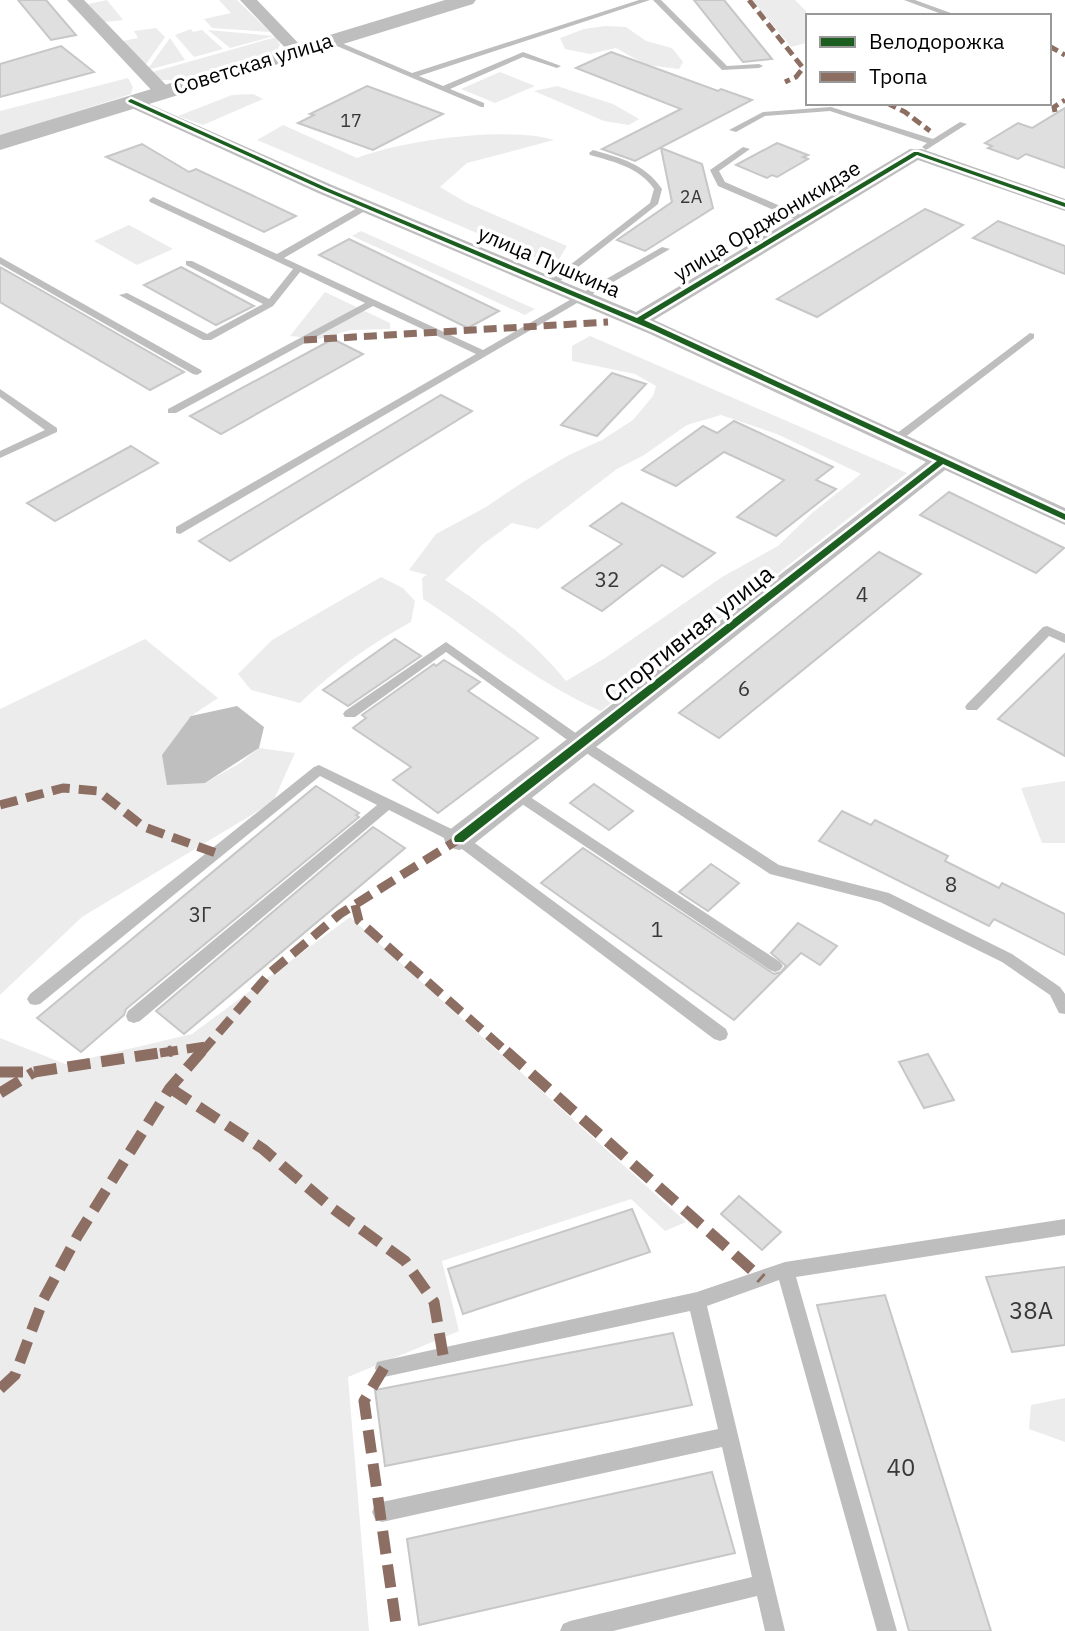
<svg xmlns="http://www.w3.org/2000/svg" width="1065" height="1631" viewBox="0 0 1065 1631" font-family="'IBM Plex Sans',sans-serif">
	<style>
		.green { fill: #ececec; fill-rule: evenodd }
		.water { fill: #bfbfbf }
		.building { fill: #dfdfdf; stroke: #c7c7c7; stroke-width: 2 }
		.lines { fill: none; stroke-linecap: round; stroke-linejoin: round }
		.lane { fill: #bebebe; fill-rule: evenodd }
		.street { fill: #bebebe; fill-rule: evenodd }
		.primary { fill: #bebebe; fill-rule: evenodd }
		.quiet-far3 { stroke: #8d6e63; stroke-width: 5; stroke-dasharray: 10 5; stroke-linecap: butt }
		.quiet-far2 { stroke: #8d6e63; stroke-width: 7; stroke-dasharray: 13 7; stroke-linecap: butt }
		.quiet-far1 { stroke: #8d6e63; stroke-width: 9; stroke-dasharray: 18 9; stroke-linecap: butt }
		.quiet { stroke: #8d6e63; stroke-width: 11; stroke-dasharray: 23 11; stroke-linecap: butt }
		.cycleway-casing { stroke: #fff; stroke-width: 5 }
		.cycleway { fill: #1b5e20; fill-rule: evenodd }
		.labels { text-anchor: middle; stroke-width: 7; stroke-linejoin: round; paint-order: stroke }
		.far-number-label { font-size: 18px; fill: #383838 }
		.far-street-label { font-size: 21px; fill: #000; stroke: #fff }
		.number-label { font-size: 21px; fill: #383838 }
		.street-label { font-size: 24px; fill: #000; stroke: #fff }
		.near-number-label { font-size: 24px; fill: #383838 }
	</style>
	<rect width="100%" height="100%" fill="#fff"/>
	<g class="green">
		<path d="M107 0 123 20 105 22 88 4Z"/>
		<path d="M219 0H237L270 32 212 28 204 19 231 13Z"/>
		<path d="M752 0H795L806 11V43L791 47Z"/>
		<path d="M605 26 626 27 646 41 672 48 683 62 679 69 646 65 616 48 590 54 565 49 560 38 584 29Z"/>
		<path d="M156 28 165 37 144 67 123 41 138 38 134 31Z"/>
		<path d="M191 29 193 32 202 30 223 49 194 57 175 35Z"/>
		<path d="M208 30 274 36 230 48Z"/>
		<path d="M276 37 280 45 277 50 178 80H161L149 73Z"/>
		<path d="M170 38 185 60 147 70Z"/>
		<path d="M500 72 535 86 495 103 461 89Z"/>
		<path d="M128 78 133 87 131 94 0 136V111Z"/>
		<path d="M557 86 613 104 639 119 629 125 604 121 534 91Z"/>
		<path d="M253 94 263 99 203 125 178 116 232 95Z"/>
		<path d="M283 125 357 158C404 140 506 126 554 140L467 163 440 187 467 203 567 246 555 266 257 140Z"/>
		<path d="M129 225 173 249 137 265 94 241Z"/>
		<path d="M361 231 535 309 525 315 352 236Z"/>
		<path d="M325 292 390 323V329L351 330 320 339 290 336Z"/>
		<path d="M590 336 907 473 601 711C536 683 482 637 423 599L422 578 427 575 409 570 436 534 486 507 523 482 569 455 602 440 633 420 653 396 656 386 635 374 572 361V346ZM721 415 777 434 861 474 812 513 778 546 722 577 605 658 566 681C532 639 490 609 445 580L482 545 512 523 538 529 617 469 644 455 687 425Z"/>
		<path d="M381 577 403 588 415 601 411 622C369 645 334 670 300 703L251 690 238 674 272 640Z"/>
		<path d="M145 639 218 698 191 716 205 783 240 763 259 748 295 753 273 802 82 917 0 995V709Z"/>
		<path d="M1065 781V843H1042L1021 788Z"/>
		<path d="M350 917 686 1222 665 1231 631 1199 442 1261 459 1331 348 1377 369 1631H0V1038L65 1064 192 1034Z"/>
		<path d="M1065 1398V1442L1029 1429 1031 1405Z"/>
	</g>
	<path class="water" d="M237 706 264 727 259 748 205 783 167 785 162 755 191 716Z"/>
	<g class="building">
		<path d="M18 0H46L76 35 51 40Z"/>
		<path d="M694 0H724L772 59 743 62Z"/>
		<path d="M61 46 94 72 0 97V64Z"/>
		<path d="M611 52 718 91 721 89 752 100 635 161 630 159 602 149 681 109 576 68Z"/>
		<path d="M367 86 443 114 373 150 298 123 314 115 310 114Z"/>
		<path d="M1065 108V168L1026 154 1018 159 988 148 992 146 985 143 1018 123 1032 128Z"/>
		<path d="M777 143 808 155 803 157 808 159 777 177 772 175 767 178 736 165Z"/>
		<path d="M142 144 189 172 196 169 296 216 264 232 106 157Z"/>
		<path d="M661 148 702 164 713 208 645 251 617 240 672 202Z"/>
		<path d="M925 209 963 225 817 317 777 299Z"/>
		<path d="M998 221 1065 246V274L973 238Z"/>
		<path d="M349 239 499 311 468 328 319 255Z"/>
		<path d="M0 267 53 297 184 372 150 390 0 302Z"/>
		<path d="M181 267 254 306 216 325 144 285Z"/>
		<path d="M333 339 363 354 221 434 190 416Z"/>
		<path d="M612 373 646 384 597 436 561 425Z"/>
		<path d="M441 395 472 411 230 561 199 541Z"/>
		<path d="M734 421 833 467 816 480 836 489 776 536 737 517 784 480 724 452 676 486 642 470 703 426 717 433Z"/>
		<path d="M131 446 158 463 55 521 27 503Z"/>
		<path d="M949 492 1064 548 1036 573 920 515Z"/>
		<path d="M622 503 715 553 683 577 662 565 602 611 562 588 622 544 590 526Z"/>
		<path d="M879 552 921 574 719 738 679 713Z"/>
		<path d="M395 639 421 656 348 706 323 690Z"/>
		<path d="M1065 654V756L998 719Z"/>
		<path d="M444 660 480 682 468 691 538 738 438 813 393 780 411 767 353 728 366 718 362 715 434 664 436 666Z"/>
		<path d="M594 784 633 811 609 830 570 803Z"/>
		<path d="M316 786 359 813 356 815 359 817 126 1009 124 1015 81 1052 37 1018Z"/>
		<path d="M842 811 871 825 875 820 948 856 945 861 999 888 1002 883 1065 914V955L994 919 989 926 819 841Z"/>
		<path d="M373 827 405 848 184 1034 156 1011Z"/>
		<path d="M583 848 774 974 781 972 786 966 771 953 798 923 837 946 820 965 801 953 734 1020 541 883Z"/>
		<path d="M711 864 739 883 708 911 679 892Z"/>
		<path d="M928 1054 954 1100 924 1108 899 1062Z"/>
		<path d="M739 1196 781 1232 762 1250 721 1214Z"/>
		<path d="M632 1209 650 1252 463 1314 448 1269Z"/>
		<path d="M1065 1267V1345L1012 1352 986 1277Z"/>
		<path d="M885 1295 991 1631H909L817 1305Z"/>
		<path d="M673 1333 692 1405 385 1466 375 1390Z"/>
		<path d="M712 1472 735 1553 419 1625 407 1539Z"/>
	</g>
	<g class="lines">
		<g class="lane">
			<path d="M639 0H650L419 76 443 86 523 52 561 66 557 68 523 57 450 89 484 103V107H481L325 41 332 39 412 73Z"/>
			<path d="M653 0H661L727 66 759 64 763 66 759 68 722 70Z"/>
			<path d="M904 0H915L959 16H947Z"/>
			<path d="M831 107 933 139 960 122 967 124 926 150 922 147 927 143 830 111 765 116 736 132 729 130 763 112Z"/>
			<path d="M743 147 750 149 719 171 725 182 810 219V223H804L718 186 710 170Z"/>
			<path d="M593 150C621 158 645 164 662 189L658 204 554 286H548V282L650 203 654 189C639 167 614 162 590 155L589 153Z"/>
			<path d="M153 197 277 254 364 204H370V208L284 258 483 350 662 247 670 249 180 534 176 533V527L476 354 373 306 176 413H168V409L365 303 300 272 273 306 211 340H203L119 295 127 293 207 334 263 304 186 265V261H192L269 299 293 269 150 202 149 200Z"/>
			<path d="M0 257 201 370 202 372 197 375 193 374 0 264Z"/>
			<path d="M1030 333 1034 334V338L900 441H892V437Z"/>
			<path d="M0 389 57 428V432L0 458V451L45 430 0 397Z"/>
			<path d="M1047 626 1065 634V643L1049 636 977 710H967L965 707 967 704 1043 627Z"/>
			<path d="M446 642 587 741 779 865 889 893 1012 954 1060 987 1065 994V1014L1059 1013 1050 995 1002 962 880 902 770 874 577 747 446 652 355 717H345L343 714 345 711Z"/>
			<path d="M319 765 464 835 726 1029 728 1034 726 1039 720 1041 714 1039 454 843 389 810 140 1021 134 1023 128 1021 126 1016 128 1011 377 805 320 776 40 1004 35 1005 30 1004 27 999 30 994 314 767Z"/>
			<path d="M518 789 780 962 783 966 780 970 775 972 770 970 513 798 511 794 513 790Z"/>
			<path d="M1065 1219V1235L796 1277 897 1631H877L779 1280 707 1306 785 1631H765L757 1596 613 1631H560L563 1624 570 1621 752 1577 722 1447 382 1522 375 1519 372 1512 375 1505 382 1502 718 1429 690 1311 384 1377 377 1374 375 1368 377 1362 697 1292 785 1262Z"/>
		</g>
		<g class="street">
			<path d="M67 0H84L168 87 171 91 168 95H156Z"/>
			<path d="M240 0H257L302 47 304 50 302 53H290Z"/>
			<path d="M131 96 332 185 636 312 910 149H922L1065 199V211L918 160 654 320 1065 508V525L945 470 470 847 459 850 448 847 444 839 448 831 926 462 650 334 318 193 125 105 122 101Z"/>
		</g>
		<path class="primary" d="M445 0H476L473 4 0 150V135Z"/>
		<g class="quiet-far3">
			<path d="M749 0 803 68 796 77 785 82"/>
			<path d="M1049 46 1065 55"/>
			<path d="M887 103 905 112 930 131"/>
			<path d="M1055 112 1054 107 1065 100"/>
		</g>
		<path class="quiet-far2" d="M304 340 608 322"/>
		<g class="quiet-far1">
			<path d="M0 805 63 788 98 791 144 827 216 853"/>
			<path d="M355 905 359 921 508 1053"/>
			<path d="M160 1053 206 1046"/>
			<path d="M201 1053 271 972 340 914 459 839"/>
		</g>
		<g class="quiet">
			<path d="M506 1051 762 1279"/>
			<path d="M0 1072H34L172 1051"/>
			<path d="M170 1088 263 1149 332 1208 405 1261 434 1302 443 1355"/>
			<path d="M0 1093 34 1072"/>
			<path d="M384 1368 364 1401 397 1631"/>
			<path d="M0 1389 15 1375 43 1300 78 1235 170 1088 202 1051"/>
		</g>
		<defs>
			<path id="cycleway" d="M131 99 327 188 637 318 914 152H918L1065 203V207L917 155 644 320 1065 514V520L943 464 463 842H455L454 839 455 836 937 461 655 331 323 190 129 102 128 101Z"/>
		</defs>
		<use href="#cycleway" class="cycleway-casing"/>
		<use href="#cycleway" class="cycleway"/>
	</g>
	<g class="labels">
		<g class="far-number-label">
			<text x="351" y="127">17</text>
			<text x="691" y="203">2А</text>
		</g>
		<g class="far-street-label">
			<text transform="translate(253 64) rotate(-17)" y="7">Советская улица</text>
			<text transform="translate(767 221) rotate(-31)" y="7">улица Орджоникидзе</text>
			<text transform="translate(549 262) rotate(23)" y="7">улица Пушкина</text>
		</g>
		<g class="number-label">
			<text x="607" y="587">32</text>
			<text x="862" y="602">4</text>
			<text x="744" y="696">6</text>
			<text x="951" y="892">8</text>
			<text x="200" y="922">3Г</text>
			<text x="657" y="937">1</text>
		</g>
		<g class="street-label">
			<text transform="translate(689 634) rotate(-38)" y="8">Спортивная улица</text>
		</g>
		<g class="near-number-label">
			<text x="1031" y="1319">38А</text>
			<text x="901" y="1476">40</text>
		</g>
	</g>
	<rect x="806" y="14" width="245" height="91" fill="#ffffff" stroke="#999999" stroke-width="2"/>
	<rect x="820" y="37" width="35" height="10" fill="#1b5e20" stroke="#999999" stroke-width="2"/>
	<text x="869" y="49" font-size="21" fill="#000000">Велодорожка</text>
	<rect x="820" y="72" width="35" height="10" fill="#8d6e63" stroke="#999999" stroke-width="2"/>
	<text x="869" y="84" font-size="21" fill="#000000">Тропа</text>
</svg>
